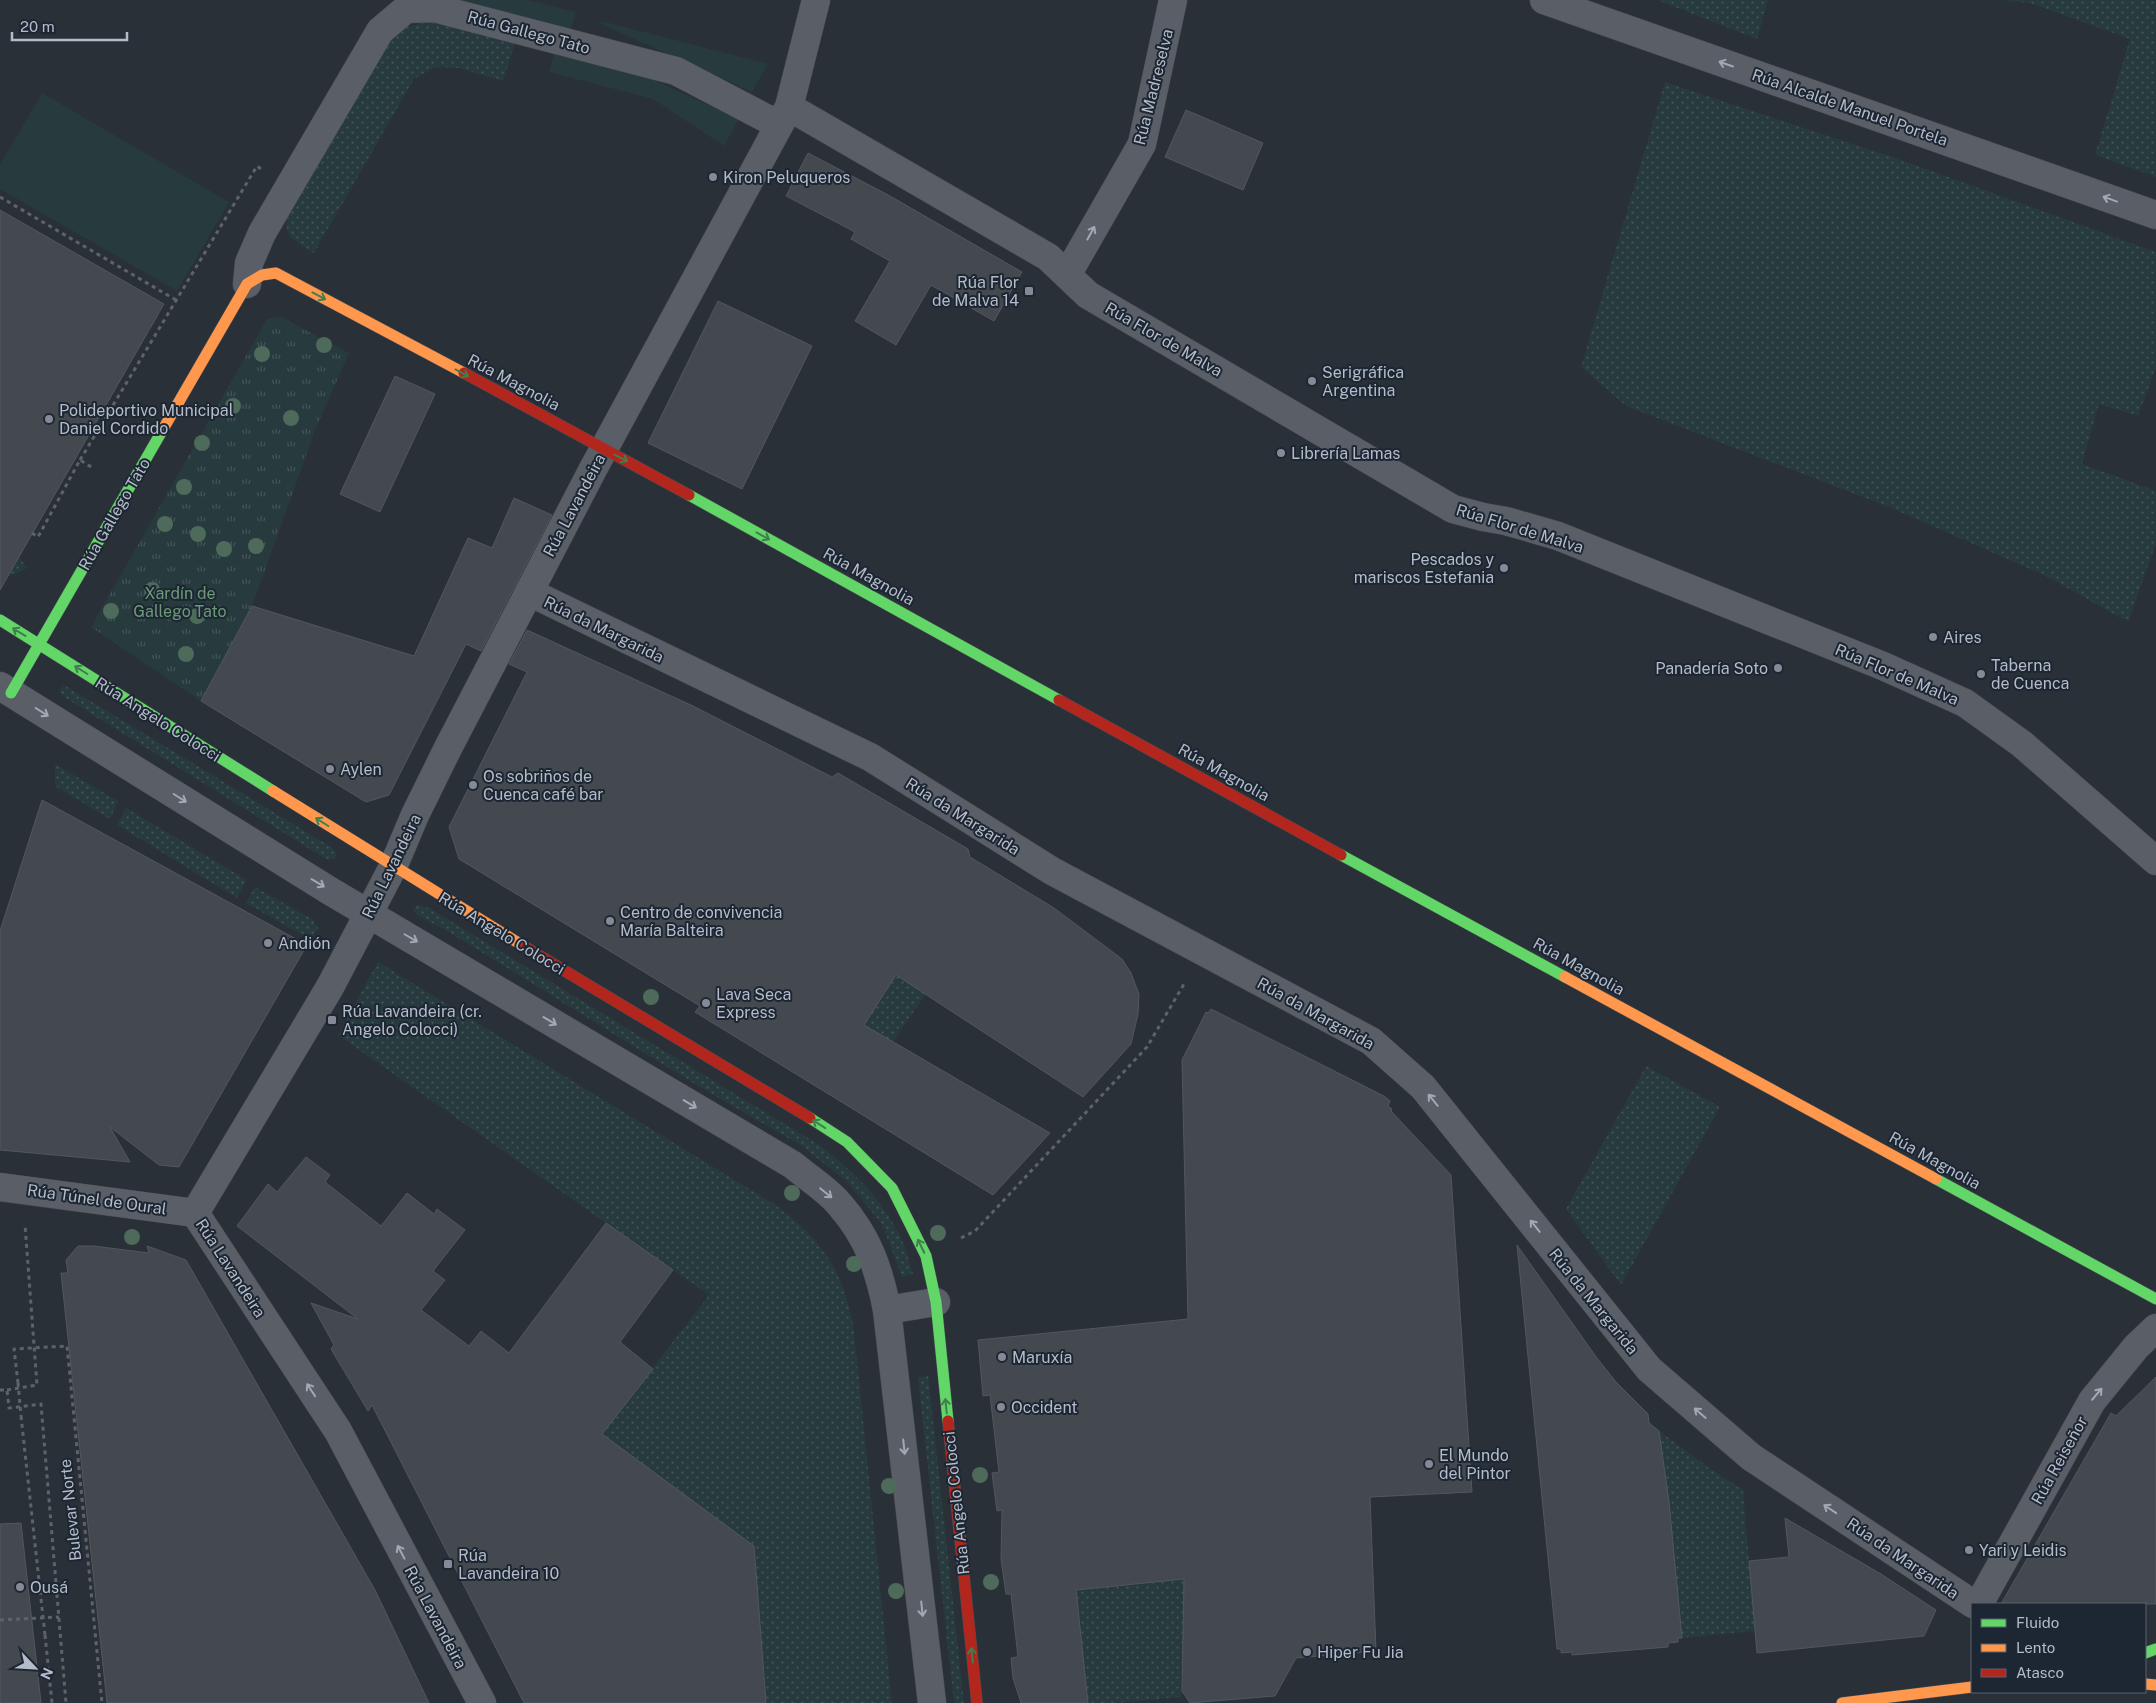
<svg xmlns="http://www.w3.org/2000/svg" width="2156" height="1703" viewBox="0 0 2156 1703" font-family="'Public Sans',sans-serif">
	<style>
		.grass { fill: url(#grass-dots) }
		.park { fill: url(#park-tufts) }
		.garden { fill: #273a3e }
		.building { fill: #444950; stroke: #52575f }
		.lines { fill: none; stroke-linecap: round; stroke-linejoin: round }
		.street-casing { stroke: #484c53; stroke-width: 29 }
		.fast-casing { stroke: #484c53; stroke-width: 12 }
		.slow-casing { stroke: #484c53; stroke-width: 12 }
		.jam-casing { stroke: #484c53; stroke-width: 12 }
		.path { stroke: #5d636a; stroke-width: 3; stroke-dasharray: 4 4; stroke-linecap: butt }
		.street { stroke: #5a5e66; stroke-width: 28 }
		.fast { stroke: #63d668; stroke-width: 11 }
		.slow { stroke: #ff974d; stroke-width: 11 }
		.jam { stroke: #b3261e; stroke-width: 11 }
		.path-bridge { stroke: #5d636a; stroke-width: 3; stroke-dasharray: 4 4; stroke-linecap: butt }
		.tree { fill: #4e6a5a }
		.oneway { stroke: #a2a9b5 }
		.oneway2 { stroke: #407e4e }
		.poi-dot { fill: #848b96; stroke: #1d2633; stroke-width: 2 }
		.labels { text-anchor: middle; stroke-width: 4; stroke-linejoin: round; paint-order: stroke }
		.street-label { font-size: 16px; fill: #b4bcc9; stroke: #1d2633 }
		.poi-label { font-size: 16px; fill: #b4bcc9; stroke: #1d2633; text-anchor: start }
		.park-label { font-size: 16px; fill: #6b9a76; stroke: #1d2633 }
	</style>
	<defs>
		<pattern id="grass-dots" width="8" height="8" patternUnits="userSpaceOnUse" patternTransform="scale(1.25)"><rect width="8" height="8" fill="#273a3e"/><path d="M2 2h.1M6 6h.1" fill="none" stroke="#445559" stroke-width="1.8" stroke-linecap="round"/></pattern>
		<pattern id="park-tufts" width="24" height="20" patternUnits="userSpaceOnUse" patternTransform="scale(1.25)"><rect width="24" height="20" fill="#273a3e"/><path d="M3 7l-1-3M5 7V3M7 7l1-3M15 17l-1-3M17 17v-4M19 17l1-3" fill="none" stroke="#445559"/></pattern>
	</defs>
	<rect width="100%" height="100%" fill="#2a3038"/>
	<g class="grass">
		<path d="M1657 0H1768L1757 39Z"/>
		<path d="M2001 0H2156V177L2095 155 2130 39 2030 3Z"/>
		<path d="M435 20 516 40 503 81 459 68 436 67 414 79 314 253C290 238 282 237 289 208L383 46 403 28Z"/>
		<path d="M1665 82 1904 161 2156 252V367L2138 416 2099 404 2082 464 2156 491V543L2128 622 2046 576 1889 507 1626 406 1581 367Z"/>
		<path d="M0 546 19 557 27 568 14 575 0 570Z"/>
		<path d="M64 685 331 847 337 853 335 859H326L64 697 59 690Z"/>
		<path d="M55 764 118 801 110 819 55 786Z"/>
		<path d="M126 808 247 880 237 898 117 825Z"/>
		<path d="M255 887 312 919 318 928 311 940 246 903Z"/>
		<path d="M417 905 429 908 821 1146C855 1173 882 1199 901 1238 906 1249 909 1262 913 1274L902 1277 882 1224 846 1181 802 1146 690 1081 449 932 417 915 413 910Z"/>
		<path d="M913 947 945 966 893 1042 864 1025Z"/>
		<path d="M378 962 777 1206C824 1242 844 1272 854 1331L892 1703H766L753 1547 602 1434 709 1295 338 1035Z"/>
		<path d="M1646 1066 1720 1107 1621 1285 1566 1209Z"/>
		<path d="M928 1375 964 1703H954L918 1378Z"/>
		<path d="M1659 1431 1712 1470 1743 1490 1755 1631 1682 1638Z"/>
		<path d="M1185 1579 1181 1697 1114 1703H1088L1076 1590Z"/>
	</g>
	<path class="park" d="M281 317 349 353 316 428 252 606 201 701 91 627 267 319Z"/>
	<g class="garden">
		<path d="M435 0H528L576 12 570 32Z"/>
		<path d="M602 21 768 64 752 92 599 23Z"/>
		<path d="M555 50 645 76 739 119 724 146 653 99 549 72Z"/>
		<path d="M42 93 229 202 177 291 0 189V165Z"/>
	</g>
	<g class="building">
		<path d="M1186 110 1263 143 1243 190 1165 157Z"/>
		<path d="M808 153 890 196 1022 272 994 321 931 285 896 345 855 321 890 261 851 239 855 232 786 196Z"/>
		<path d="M0 210 164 304 0 590Z"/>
		<path d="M718 301 812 346 742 489 648 443Z"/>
		<path d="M395 376 435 394 380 512 340 494Z"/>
		<path d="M514 498 552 515 481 651 466 644 389 795 366 802 201 701 252 606 414 656 468 538 492 548Z"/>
		<path d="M527 630 693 706 832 777 838 773 968 849 970 857 1054 908 1122 959 1131 973 1139 994 1138 1014 1131 1044 1083 1097 896 975 864 1025 1050 1133 993 1195 695 1012 700 1006 459 859 449 827 527 672 509 664Z"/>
		<path d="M42 800 307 945 179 1167 159 1165 110 1127 130 1162 0 1150V931Z"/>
		<path d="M1211 1009 1384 1096 1390 1101 1388 1106 1392 1109 1391 1111 1451 1175 1472 1492 1370 1497 1376 1651 1296 1658 1275 1696 1190 1703 1182 1691 1184 1579 1076 1590 1088 1703H1021L1013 1678 1011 1658 1018 1657 1011 1594H1006L1001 1559 1002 1510 997 1511 992 1473 999 1472 990 1395 983 1396 978 1340 1188 1319 1182 1060 1206 1012 1208 1013Z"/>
		<path d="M306 1157 330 1175 325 1182 381 1226 407 1193 434 1214 437 1209 465 1230 433 1271 445 1280 421 1310 469 1346 481 1331 509 1353 606 1223 673 1270 620 1342 653 1369 602 1434 754 1546 766 1703H524L372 1405 368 1411 331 1349 334 1345 311 1303 358 1319 237 1226 268 1184 277 1192Z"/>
		<path d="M1517 1245 1597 1358 1616 1382 1648 1414 1649 1423 1659 1431 1669 1502 1682 1638H1678V1642L1668 1643V1647L1572 1655V1652L1561 1653V1649H1557Z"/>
		<path d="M78 1246H94L149 1253 147 1246 186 1260 375 1590 429 1703H107L61 1273H68L66 1260Z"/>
		<path d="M2156 1377V1604H2001L2111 1413 2116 1416Z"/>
		<path d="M1785 1518 1881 1574 1936 1610 1924 1636 1757 1653 1749 1561 1789 1557Z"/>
		<path d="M21 1523 41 1703H0V1524Z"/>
	</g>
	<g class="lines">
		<defs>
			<g id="street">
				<path d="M1544 0 2156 215"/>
				<path d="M789 107 1048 257 1088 295 1453 509 1483 517 1506 521 1558 536 1883 666 1965 703 2022 744 2156 861"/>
				<path d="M1067 275 1142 144 1173 0"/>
				<path d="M247 284 249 263 262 233 380 31 406 9 434 8 676 71 779 125"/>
				<path d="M529 592 870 757 1052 871 1371 1041 1423 1087 1649 1369 1751 1457 1973 1604"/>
				<path d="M0 686 330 891 793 1165C808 1178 828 1190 840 1205 868 1237 879 1269 887 1310L932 1703"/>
				<path d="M0 1187 195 1213"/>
				<path d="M195 1213 330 987 393 867 415 815 448 748 592 471 789 107 816 0"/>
				<path d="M195 1213 338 1431 482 1703"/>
				<path d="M887 1310 936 1302"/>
				<path d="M1979 1604 2092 1401 2136 1347 2156 1328"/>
			</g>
			<g id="fast">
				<path d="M689 495 1059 700"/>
				<path d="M0 620 273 791"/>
				<path d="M11 693 162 431"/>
				<path d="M1341 855 1565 977"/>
				<path d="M810 1118 847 1142 892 1188 926 1256 936 1302 948 1421"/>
				<path d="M1936 1179 2156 1299"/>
				<path d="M2145 1653 2156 1649"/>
			</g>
			<g id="slow">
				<path d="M162 431 247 284 262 275 276 273 464 373"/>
				<path d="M273 791 525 947"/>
				<path d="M1565 977 1936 1179"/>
				<path d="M2145 1684 2156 1685"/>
				<path d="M1842 1703 1972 1687"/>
			</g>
			<g id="jam">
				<path d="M464 373 689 495"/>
				<path d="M1059 700 1341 855"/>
				<path d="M525 947 810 1118"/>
				<path d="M948 1421 977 1703"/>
			</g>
		</defs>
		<use href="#street" class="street-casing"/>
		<use href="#fast" class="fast-casing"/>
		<use href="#slow" class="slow-casing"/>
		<use href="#jam" class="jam-casing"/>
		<g class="path">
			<path d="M0 197 176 300"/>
			<path d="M80 460 257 166 261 169"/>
			<path d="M32 533 38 537 80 460 93 468"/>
			<path d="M961 1238 975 1231 1147 1047 1184 984"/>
			<path d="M18 1383 14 1349 67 1346 102 1703"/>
			<path d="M0 1390H7L9 1408 41 1404 66 1703"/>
			<path d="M7 1390 37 1385 25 1225"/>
			<path d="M21 1416 41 1599"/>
			<path d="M0 1620 59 1617"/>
			<path d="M45 1635 52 1703"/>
		</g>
		<use href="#street" class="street"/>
		<use href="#fast" class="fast"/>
		<use href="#slow" class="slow"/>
		<use href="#jam" class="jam"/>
		<g class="path-bridge">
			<path d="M18 1383 21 1416"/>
			<path d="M41 1599 45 1635"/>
		</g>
	</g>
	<g class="tree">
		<circle cx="324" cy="345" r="8"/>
		<circle cx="262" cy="354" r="8"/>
		<circle cx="233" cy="406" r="8"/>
		<circle cx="291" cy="418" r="8"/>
		<circle cx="202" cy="443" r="8"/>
		<circle cx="184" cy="487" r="8"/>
		<circle cx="165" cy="524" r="8"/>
		<circle cx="198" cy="534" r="8"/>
		<circle cx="256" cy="546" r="8"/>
		<circle cx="224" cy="549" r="8"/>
		<circle cx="152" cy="590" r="8"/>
		<circle cx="111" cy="611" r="8"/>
		<circle cx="197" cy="616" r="8"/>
		<circle cx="186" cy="654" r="8"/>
		<circle cx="651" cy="997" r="8"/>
		<circle cx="792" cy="1193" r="8"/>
		<circle cx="938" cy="1233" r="8"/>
		<circle cx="132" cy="1237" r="8"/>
		<circle cx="854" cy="1264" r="8"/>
		<circle cx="980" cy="1475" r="8"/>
		<circle cx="889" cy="1486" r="8"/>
		<circle cx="991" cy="1582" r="8"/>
		<circle cx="896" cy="1591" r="8"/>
	</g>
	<defs><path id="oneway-shaft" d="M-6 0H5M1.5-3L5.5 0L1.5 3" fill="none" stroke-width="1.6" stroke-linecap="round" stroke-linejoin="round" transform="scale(1.25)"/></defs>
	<g class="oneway">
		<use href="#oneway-shaft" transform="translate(1726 64) rotate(-161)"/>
		<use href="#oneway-shaft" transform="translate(2110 199) rotate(-160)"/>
		<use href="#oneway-shaft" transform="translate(1091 233) rotate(-61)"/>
		<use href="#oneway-shaft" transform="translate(42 712) rotate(32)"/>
		<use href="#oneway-shaft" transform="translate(180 798) rotate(32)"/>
		<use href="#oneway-shaft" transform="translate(318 883) rotate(31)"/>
		<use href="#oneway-shaft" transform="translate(411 938) rotate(30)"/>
		<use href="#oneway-shaft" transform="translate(550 1021) rotate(31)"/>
		<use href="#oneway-shaft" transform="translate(1433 1100) rotate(-129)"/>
		<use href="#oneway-shaft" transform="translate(690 1104) rotate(31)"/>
		<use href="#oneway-shaft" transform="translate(826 1193) rotate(39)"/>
		<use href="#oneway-shaft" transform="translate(1535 1226) rotate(-129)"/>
		<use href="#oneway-shaft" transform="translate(311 1390) rotate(-123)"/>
		<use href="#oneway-shaft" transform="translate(2097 1394) rotate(-50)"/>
		<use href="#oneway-shaft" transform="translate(1700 1413) rotate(-139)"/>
		<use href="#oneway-shaft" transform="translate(904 1447) rotate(84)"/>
		<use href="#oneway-shaft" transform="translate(1830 1509) rotate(-146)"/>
		<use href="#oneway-shaft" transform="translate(401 1552) rotate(-118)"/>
		<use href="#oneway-shaft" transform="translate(922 1609) rotate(84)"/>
	</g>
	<g class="oneway2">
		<use href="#oneway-shaft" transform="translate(319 296) rotate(28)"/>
		<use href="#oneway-shaft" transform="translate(462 373) rotate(28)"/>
		<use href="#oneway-shaft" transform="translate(621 458) rotate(27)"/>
		<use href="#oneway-shaft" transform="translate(763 536) rotate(29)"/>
		<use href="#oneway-shaft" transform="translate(19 632) rotate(-149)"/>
		<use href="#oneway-shaft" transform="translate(81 670) rotate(-148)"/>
		<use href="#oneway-shaft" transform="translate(322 822) rotate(-148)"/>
		<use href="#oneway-shaft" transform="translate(819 1124) rotate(-147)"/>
		<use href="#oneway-shaft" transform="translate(921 1246) rotate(-116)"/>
		<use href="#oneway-shaft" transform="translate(946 1406) rotate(-96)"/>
		<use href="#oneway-shaft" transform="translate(972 1655) rotate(-96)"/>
	</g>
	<g class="poi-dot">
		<circle cx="713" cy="177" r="5"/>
		<rect x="1024" y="286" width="10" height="10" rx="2.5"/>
		<circle cx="1312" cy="381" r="5"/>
		<circle cx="49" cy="419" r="5"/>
		<circle cx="1281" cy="453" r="5"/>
		<circle cx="1504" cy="568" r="5"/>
		<circle cx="1933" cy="637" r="5"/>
		<circle cx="1778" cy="668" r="5"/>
		<circle cx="1981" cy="674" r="5"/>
		<circle cx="330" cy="769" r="5"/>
		<circle cx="473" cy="785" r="5"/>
		<circle cx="610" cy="921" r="5"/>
		<circle cx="268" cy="943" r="5"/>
		<circle cx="706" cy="1003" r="5"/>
		<rect x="327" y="1015" width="10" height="10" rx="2.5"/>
		<circle cx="1002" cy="1357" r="5"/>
		<circle cx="1001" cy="1407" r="5"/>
		<circle cx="1429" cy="1464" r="5"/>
		<circle cx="1969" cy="1550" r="5"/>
		<rect x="443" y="1559" width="10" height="10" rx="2.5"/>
		<circle cx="20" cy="1587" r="5"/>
		<circle cx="1307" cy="1652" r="5"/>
	</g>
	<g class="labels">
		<g class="street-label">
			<text transform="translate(529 32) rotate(15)" y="6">Rúa Gallego Tato</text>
			<text transform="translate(1153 87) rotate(-76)" y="6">Rúa Madreselva</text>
			<text transform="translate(1850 107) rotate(19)" y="6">Rúa Alcalde Manuel Portela</text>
			<text transform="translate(1164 339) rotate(30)" y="6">Rúa Flor de Malva</text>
			<text transform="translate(514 382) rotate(28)" y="6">Rúa Magnolia</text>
			<text transform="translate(574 505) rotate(-62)" y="6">Rúa Lavandeira</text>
			<text transform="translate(114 514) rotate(-60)" y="6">Rúa Gallego Tato</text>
			<text transform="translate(1520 528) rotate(17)" y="6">Rúa Flor de Malva</text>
			<text transform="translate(869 576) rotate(29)" y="6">Rúa Magnolia</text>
			<text transform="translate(604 629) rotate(26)" y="6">Rúa da Margarida</text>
			<text transform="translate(1897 674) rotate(23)" y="6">Rúa Flor de Malva</text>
			<text transform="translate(158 719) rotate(32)" y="6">Rúa Angelo Colocci</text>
			<text transform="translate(1224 772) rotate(29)" y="6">Rúa Magnolia</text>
			<text transform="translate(963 816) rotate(32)" y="6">Rúa da Margarida</text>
			<text transform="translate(391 866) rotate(-64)" y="6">Rúa Lavandeira</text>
			<text transform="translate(502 933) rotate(31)" y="6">Rúa Angelo Colocci</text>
			<text transform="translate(1579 966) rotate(29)" y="6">Rúa Magnolia</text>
			<text transform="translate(1316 1013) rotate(29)" y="6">Rúa da Margarida</text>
			<text transform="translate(1935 1160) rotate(29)" y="6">Rúa Magnolia</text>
			<text transform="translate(97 1199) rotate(8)" y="6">Rúa Túnel de Oural</text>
			<text transform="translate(231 1268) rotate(57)" y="6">Rúa Lavandeira</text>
			<text transform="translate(1594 1301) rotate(51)" y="6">Rúa da Margarida</text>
			<text transform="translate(2059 1460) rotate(-61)" y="6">Rúa Reiseñor</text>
			<text transform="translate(956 1503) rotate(-96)" y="6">Rúa Angelo Colocci</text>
			<text transform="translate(70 1510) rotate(-96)" y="6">Bulevar Norte</text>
			<text transform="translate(1903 1558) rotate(34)" y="6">Rúa da Margarida</text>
			<text transform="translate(436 1617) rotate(62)" y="6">Rúa Lavandeira</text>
		</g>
		<g class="poi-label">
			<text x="723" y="183">Kiron Peluqueros</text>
			<text x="1019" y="288" text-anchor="end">Rúa Flor<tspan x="1019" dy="18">de Malva 14</tspan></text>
			<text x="1322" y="378">Serigráfica<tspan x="1322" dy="18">Argentina</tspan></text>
			<text x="59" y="416">Polideportivo Municipal<tspan x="59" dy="18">Daniel Cordido</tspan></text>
			<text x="1291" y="459">Librería Lamas</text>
			<text x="1494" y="565" text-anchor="end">Pescados y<tspan x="1494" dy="18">mariscos Estefania</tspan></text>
			<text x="1943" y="643">Aires</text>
			<text x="1991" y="671">Taberna<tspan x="1991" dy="18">de Cuenca</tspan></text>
			<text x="1768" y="674" text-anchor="end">Panadería Soto</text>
			<text x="340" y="775">Aylen</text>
			<text x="483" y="782">Os sobriños de<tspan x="483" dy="18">Cuenca café bar</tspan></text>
			<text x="620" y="918">Centro de convivencia<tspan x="620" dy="18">María Balteira</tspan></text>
			<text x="278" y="949">Andión</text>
			<text x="716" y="1000">Lava Seca<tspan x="716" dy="18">Express</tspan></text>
			<text x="342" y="1017">Rúa Lavandeira (cr.<tspan x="342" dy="18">Angelo Colocci)</tspan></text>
			<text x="1012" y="1363">Maruxía</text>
			<text x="1011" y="1413">Occident</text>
			<text x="1439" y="1461">El Mundo<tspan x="1439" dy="18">del Pintor</tspan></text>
			<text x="1979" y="1556">Yari y Leidis</text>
			<text x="458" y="1561">Rúa<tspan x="458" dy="18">Lavandeira 10</tspan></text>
			<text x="30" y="1593">Ousá</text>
			<text x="1317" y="1658">Hiper Fu Jia</text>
		</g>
		<g class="park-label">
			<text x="180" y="599">Xardín de<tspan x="180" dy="18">Gallego Tato</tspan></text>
		</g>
	</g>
	<rect x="1971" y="1603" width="175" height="90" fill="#1d2633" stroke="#59626f"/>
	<rect x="1981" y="1619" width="25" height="8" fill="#63d668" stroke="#59626f"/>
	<text x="2016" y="1628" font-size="15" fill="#b4bcc9">Fluido</text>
	<rect x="1981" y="1644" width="25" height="8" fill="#ff974d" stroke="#59626f"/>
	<text x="2016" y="1653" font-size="15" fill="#b4bcc9">Lento</text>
	<rect x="1981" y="1669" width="25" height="8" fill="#b3261e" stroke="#59626f"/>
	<text x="2016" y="1678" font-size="15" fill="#b4bcc9">Atasco</text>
	<g transform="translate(35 1668) rotate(115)" stroke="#1d2633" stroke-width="4" paint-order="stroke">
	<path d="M0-4L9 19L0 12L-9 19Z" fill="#b4bcc9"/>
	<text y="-8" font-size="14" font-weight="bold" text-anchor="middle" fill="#b4bcc9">N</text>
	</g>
	<path d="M12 32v8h115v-8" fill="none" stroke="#b4bcc9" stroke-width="2.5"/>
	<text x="20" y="32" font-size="15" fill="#b4bcc9" stroke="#1d2633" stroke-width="4" paint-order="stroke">20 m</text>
</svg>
